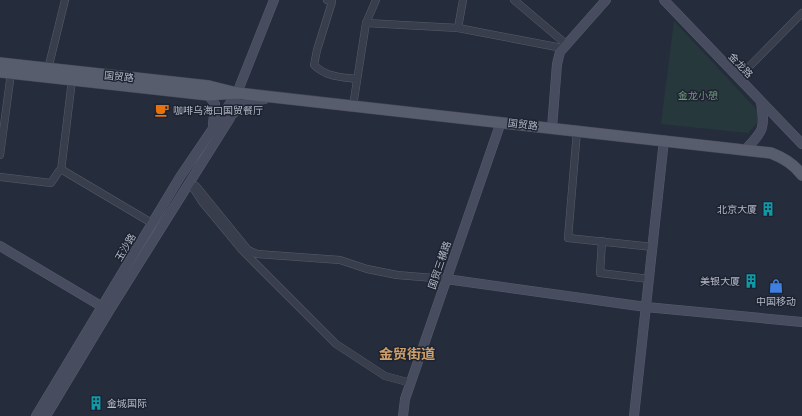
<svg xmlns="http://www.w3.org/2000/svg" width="802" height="416" viewBox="0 0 802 416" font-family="'DejaVu Sans','Noto Sans SC',sans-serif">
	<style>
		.green { fill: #27383d }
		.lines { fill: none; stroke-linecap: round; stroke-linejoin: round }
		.street-casing { stroke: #575c6a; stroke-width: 8 }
		.secondary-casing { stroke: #575c6a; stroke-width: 10 }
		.primary-casing { stroke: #424755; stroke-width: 12 }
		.street { stroke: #393e4c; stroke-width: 7 }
		.secondary { stroke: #474d5f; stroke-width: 9 }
		.primary { stroke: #575d6c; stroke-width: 11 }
		.labels { text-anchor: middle; stroke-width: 3; stroke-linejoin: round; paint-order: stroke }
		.street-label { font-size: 10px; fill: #b4b9c7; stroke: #1e2331 }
		.park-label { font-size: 10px; fill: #6d977b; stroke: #1e2331 }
		.poi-label { font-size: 10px; fill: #b4b9c7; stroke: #1e2331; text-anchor: start }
		.district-label { font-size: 14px; font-weight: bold; fill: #cfa068; stroke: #1e2331 }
	</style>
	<rect width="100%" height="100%" fill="#252c3c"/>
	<path class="green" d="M674 21 757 110V123L748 133 661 124Z"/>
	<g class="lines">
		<defs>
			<g id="street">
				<path d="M327 0 332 2 317 50 314 65C326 77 341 77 357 79"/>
				<path d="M514 0 566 44"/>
				<path d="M366 23 458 28 562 48"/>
				<path d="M458 28 463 0"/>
				<path d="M48 69 65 0"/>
				<path d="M738 78 802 13"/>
				<path d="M353 106 366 23 376 0"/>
				<path d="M577 131 568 238 653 247"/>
				<path d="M0 155 11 73"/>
				<path d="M61 171 72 80"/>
				<path d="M0 177 51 183 59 171H64L150 222"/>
				<path d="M190 183 203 203 242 250 336 344 385 376 411 383"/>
				<path d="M196 186 248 250 257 254 340 260 367 269 397 275 446 279"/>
				<path d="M602 241 600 273 649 279"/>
			</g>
			<g id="secondary">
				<path d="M664 0 802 144"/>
				<path d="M237 93 274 0"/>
				<path d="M208 95 215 104 213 124"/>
				<path d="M233 114 240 105 265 99"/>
				<path d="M552 128 557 64 560 52 606 0"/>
				<path d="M745 150C764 130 765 129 761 102"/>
				<path d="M0 246 106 309"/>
				<path d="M446 279 646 307 802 322"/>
				<path d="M36 416 180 177 237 93 230 118 109 311 46 416"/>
				<path d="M403 416 405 399 501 122"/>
				<path d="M634 416 664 140"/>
			</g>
			<g id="primary">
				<path d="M0 63 209 86 237 93 208 95 0 72"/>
				<path d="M237 93 771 153C784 158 794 164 802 175"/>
			</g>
		</defs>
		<use href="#street" class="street-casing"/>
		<use href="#secondary" class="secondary-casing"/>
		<use href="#primary" class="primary-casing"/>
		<use href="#street" class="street"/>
		<use href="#secondary" class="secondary"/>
		<use href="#primary" class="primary"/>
	</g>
	<defs>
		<symbol id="cafe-bare" viewBox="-9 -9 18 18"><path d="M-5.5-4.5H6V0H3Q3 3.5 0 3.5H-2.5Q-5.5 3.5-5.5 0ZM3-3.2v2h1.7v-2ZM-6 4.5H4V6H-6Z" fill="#e8710a" stroke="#1e2331" stroke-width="2.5" paint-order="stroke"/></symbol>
		<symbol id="building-bare" viewBox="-9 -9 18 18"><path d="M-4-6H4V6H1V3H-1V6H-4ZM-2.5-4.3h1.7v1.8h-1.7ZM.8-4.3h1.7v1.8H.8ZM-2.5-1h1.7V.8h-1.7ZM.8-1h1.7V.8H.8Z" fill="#0f9aa8" stroke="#1e2331" stroke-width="2.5" paint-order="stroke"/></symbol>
		<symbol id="shop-bare" viewBox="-9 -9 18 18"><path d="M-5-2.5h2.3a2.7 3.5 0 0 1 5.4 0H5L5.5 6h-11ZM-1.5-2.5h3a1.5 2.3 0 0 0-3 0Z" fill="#3f7fe0" stroke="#1e2331" stroke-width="2.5" paint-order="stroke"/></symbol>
	</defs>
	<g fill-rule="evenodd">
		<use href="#cafe-bare" x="152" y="100" width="20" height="20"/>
		<use href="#building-bare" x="758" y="199" width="20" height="20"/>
		<use href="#building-bare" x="741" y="271" width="20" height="20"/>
		<use href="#shop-bare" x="766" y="276" width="20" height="20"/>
		<use href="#building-bare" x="86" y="393" width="20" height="20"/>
	</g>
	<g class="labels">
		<g class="street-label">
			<text transform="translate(741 65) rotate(46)" y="4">金龙路</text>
			<text transform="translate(119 76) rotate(6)" y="4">国贸路</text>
			<text transform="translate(523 124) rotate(7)" y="4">国贸路</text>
			<text transform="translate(125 247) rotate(-59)" y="4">玉沙路</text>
			<text transform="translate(439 265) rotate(-71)" y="4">国贸三横路</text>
		</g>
		<g class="park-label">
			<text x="698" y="99">金龙小憩</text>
		</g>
		<g class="poi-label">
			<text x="173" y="114">咖啡乌海口国贸餐厅</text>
			<text x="757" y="213" text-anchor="end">北京大厦</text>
			<text x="740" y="285" text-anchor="end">美银大厦</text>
			<text x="776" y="305" text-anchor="middle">中国移动</text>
			<text x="107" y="407">金城国际</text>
		</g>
		<g class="district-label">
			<text x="407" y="359">金贸街道</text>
		</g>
	</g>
</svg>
